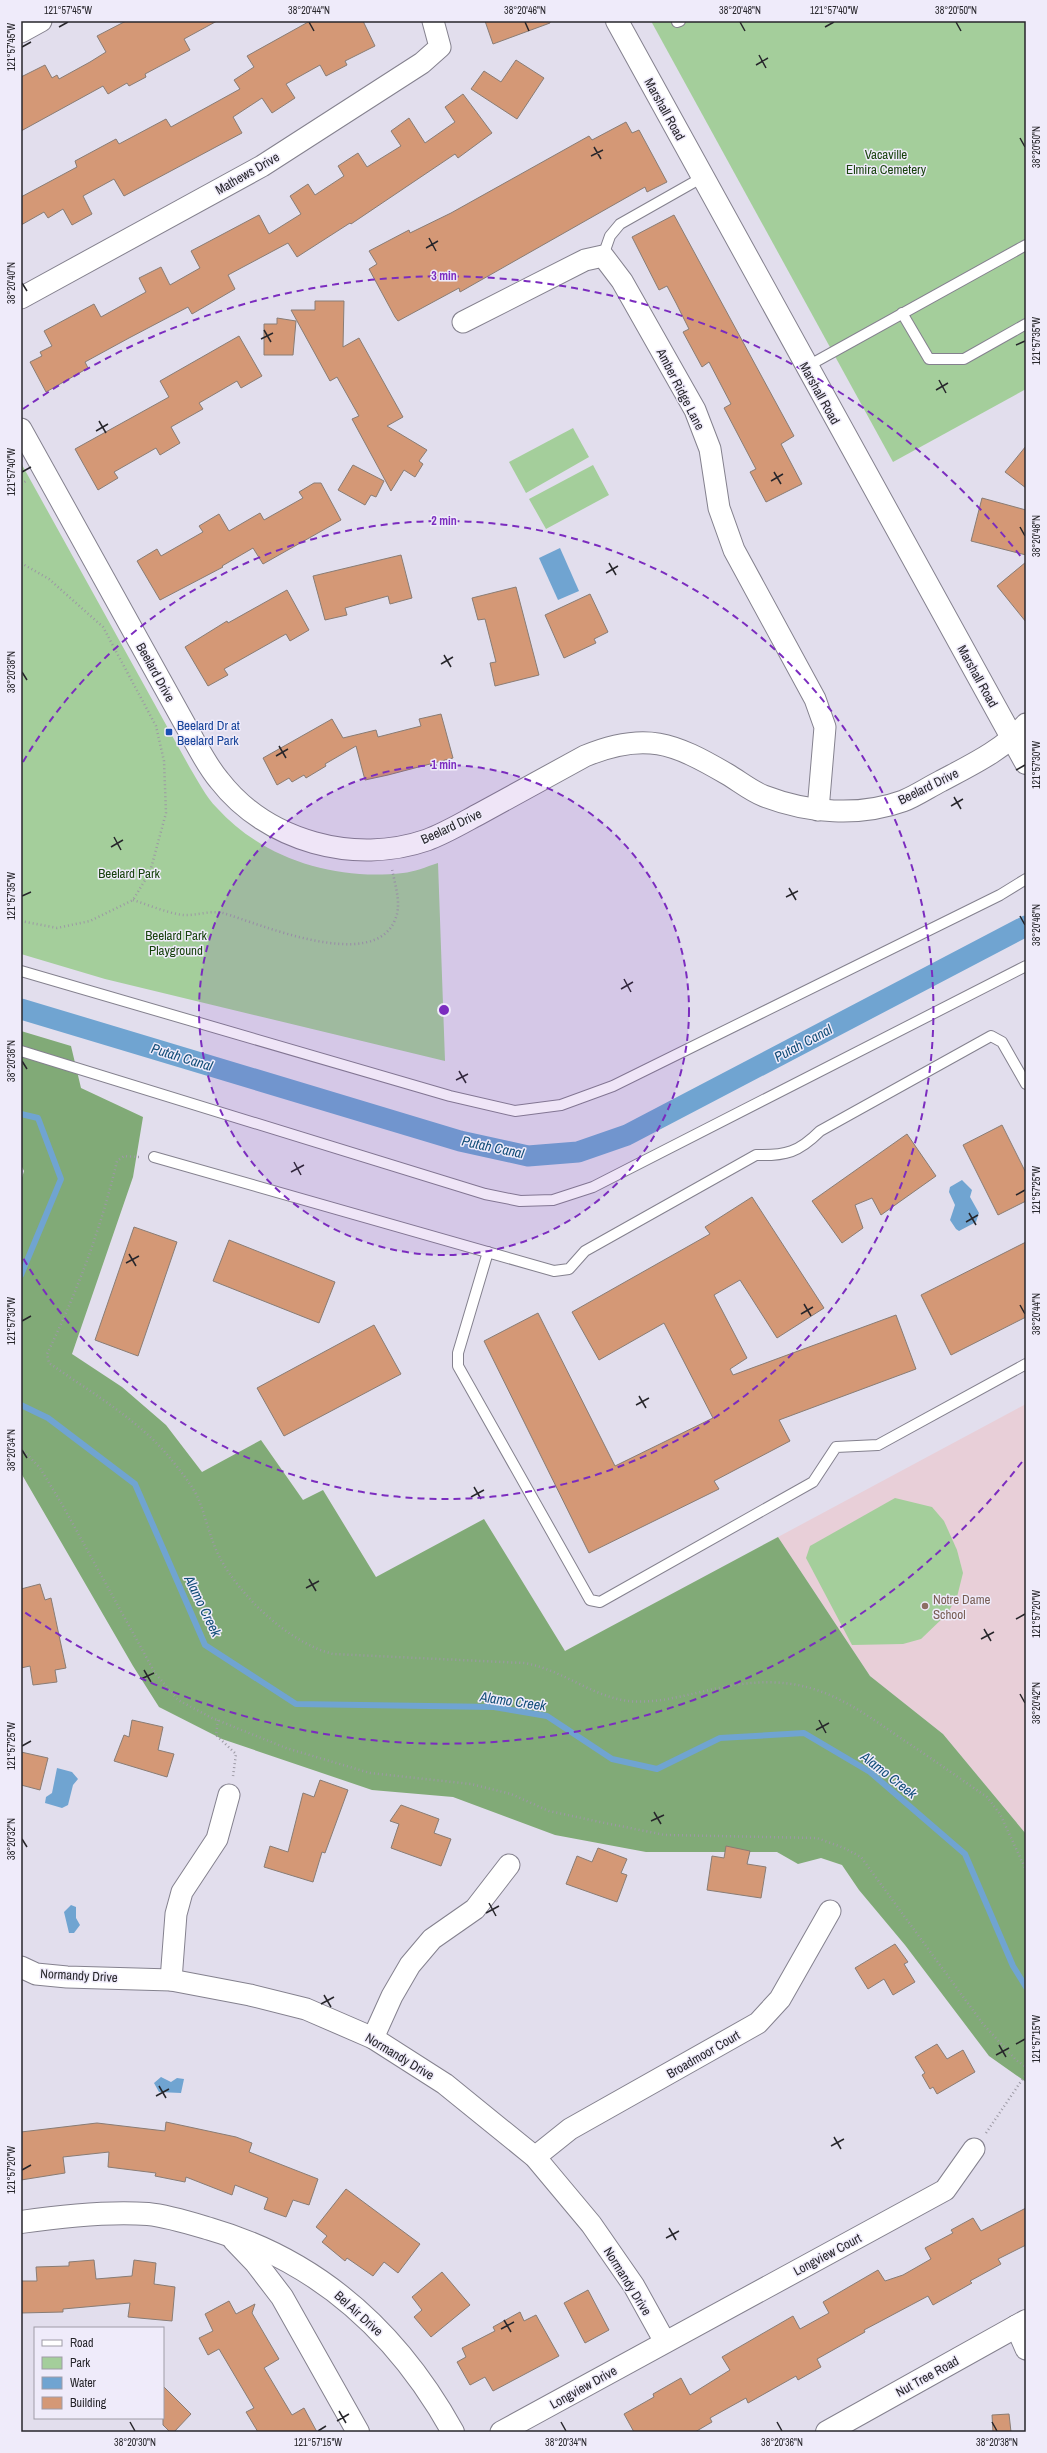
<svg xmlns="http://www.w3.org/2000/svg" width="1047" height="2453" viewBox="0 0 1047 2453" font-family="'Archivo Narrow',sans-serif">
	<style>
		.education { fill: #e8cfd8 }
		.green { fill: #a4ce9b }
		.forest { fill: #81aa77 }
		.water { fill: #70a4d1 }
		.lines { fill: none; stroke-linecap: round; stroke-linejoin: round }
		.stream { stroke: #70a4d1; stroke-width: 6 }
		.canal { stroke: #70a4d1; stroke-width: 21 }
		.building { fill: #d49876; stroke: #897c74 }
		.lane-casing { stroke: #84818e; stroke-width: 12 }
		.street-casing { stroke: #84818e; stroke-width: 23 }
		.secondary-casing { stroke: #84818e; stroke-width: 24 }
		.path { stroke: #9c99a4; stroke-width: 2.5; stroke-dasharray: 1 3; stroke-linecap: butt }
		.lane { stroke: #fff; stroke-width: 10 }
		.street { stroke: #fff; stroke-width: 21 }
		.secondary { stroke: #fff; stroke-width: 22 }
		.ticks { fill: none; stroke: #27262b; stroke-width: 1.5 }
		.ring { fill: none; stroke: #7b2cbf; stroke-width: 2; stroke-dasharray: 7 5 }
		.transit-dot { fill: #1a4fb4; stroke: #efebfa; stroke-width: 1.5 }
		.education-dot { fill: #8d6e63; stroke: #efebfa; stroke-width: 1.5 }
		.labels { text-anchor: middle; stroke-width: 3; stroke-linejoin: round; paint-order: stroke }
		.street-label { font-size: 13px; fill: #27262b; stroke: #efebfa }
		.park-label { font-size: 13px; fill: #18420d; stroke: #efebfa }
		.transit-label { font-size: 13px; fill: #164399; stroke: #efebfa; text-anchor: start }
		.education-label { font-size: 13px; fill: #785e54; stroke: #efebfa; text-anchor: start }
		.water-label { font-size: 14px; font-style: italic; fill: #114d78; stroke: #efebfa }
		.centre { fill: #7b2cbf; stroke: #efebfa; stroke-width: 2 }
		.ring-label { font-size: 12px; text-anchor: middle; font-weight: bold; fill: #7b2cbf; stroke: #efebfa; stroke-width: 3; stroke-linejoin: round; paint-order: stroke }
		.neatline { fill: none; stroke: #27262b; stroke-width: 1.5 }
		.ticks-label { font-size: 10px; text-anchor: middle; fill: #27262b }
	</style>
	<rect width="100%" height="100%" fill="#e2deed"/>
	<path class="education" d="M1026 1404V1834L943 1734 870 1676 778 1537Z"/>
	<g class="green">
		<path d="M651 21H1026V389L893 462Z"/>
		<path d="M573 428 589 457 526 493 509 462Z"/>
		<path d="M21 463 190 768C198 781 206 797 217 808 263 859 335 881 403 873 414 872 426 867 438 863L445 1061 105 979 21 954Z"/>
		<path d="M593 465 609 495 546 529 529 499Z"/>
		<path d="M895 1498 932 1507 944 1521 957 1550 963 1573 957 1597 947 1614 921 1639 903 1644 852 1645 806 1558 810 1546Z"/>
	</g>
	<path class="forest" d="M21 1031 71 1046 81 1088 143 1117 133 1177 72 1354 122 1387 166 1425 202 1472 261 1440 303 1500 323 1490 376 1577 484 1519 565 1651 778 1537 870 1676 943 1734 1026 1834V2082L989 2056 905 1945 859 1890 842 1865 821 1858 798 1864 777 1852H646L555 1835 453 1797 372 1790 222 1739 159 1707 133 1666 21 1473V1181L24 1171 21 1165Z"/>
	<g class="water">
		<path d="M560 548 579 591 558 600 539 558Z"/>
		<path d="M962 1180 972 1190 970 1197 979 1213 976 1222 959 1231 956 1229 950 1220 955 1205 949 1192 950 1187Z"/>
		<path d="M57 1768 72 1772 78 1779 73 1785 68 1805 62 1808 45 1803 46 1797 52 1793Z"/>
		<path d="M71 1905 76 1907V1918L80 1925 74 1933H69L64 1912Z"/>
		<path d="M161 2077 171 2082 177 2078 184 2079 181 2093 159 2092 154 2083Z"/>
	</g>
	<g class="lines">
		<g class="stream">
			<path d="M21 1114 38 1118 61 1179 21 1275"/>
			<path d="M21 1405 48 1418 135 1484 205 1645 296 1704 494 1707 547 1716 612 1759 657 1769 720 1738 804 1733 870 1772 965 1854 1013 1966 1026 1987"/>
		</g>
		<path class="canal" d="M21 1009 460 1141 528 1156 578 1152 627 1135 1026 926"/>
	</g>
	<g class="building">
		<path d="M126 21H217L184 39 190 50 145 74 146 77 129 86 127 83 108 94 103 86 21 131V77L45 65 52 78 57 75 59 79 90 62 106 52 97 36Z"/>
		<path d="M310 21H363L375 46 345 61 347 65 326 76 320 65 286 84 295 98 272 113 262 98 233 117 242 133 124 196 114 179 83 196 92 214 72 225 63 209 48 218 44 212 21 225V197L77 167 75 161 116 139 119 144 166 119 171 127 240 89 234 80 254 67 247 56Z"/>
		<path d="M485 21H550V23L493 44Z"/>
		<path d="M516 60 544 78 517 119 471 89 484 71 501 82Z"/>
		<path d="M463 94 492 133 458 158 455 154 351 224 350 223 297 257 288 243 228 275 235 289 192 314 188 307 129 338 85 362 88 368 46 392 30 362 42 356 40 352 52 346 44 331 94 304 101 317 146 292 139 278 161 267 170 285 200 268 191 251 259 215 269 234 301 214 290 196 308 184 315 195 344 176 338 166 358 153 367 167 401 146 391 131 409 118 425 143 455 122 445 107Z"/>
		<path d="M626 122 632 133 639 130 667 182 647 192 645 187 460 292 459 288 398 321 395 317 369 269 377 264 369 251 409 230 410 233 451 213 589 136 592 140Z"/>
		<path d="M674 215 794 436 781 444 802 484 766 502 750 472 756 469 724 408 731 404 709 362 702 367 683 332 689 329 676 303 667 286 659 290 632 237Z"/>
		<path d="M315 301H344L343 347 359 338 403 417 387 426 427 450 419 461 423 464 415 477 404 470 391 491 352 419 359 416 337 377 330 381 291 310H315Z"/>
		<path d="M277 318 296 321 293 355H264V324H277Z"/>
		<path d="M239 336 262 376 241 388 237 381 199 403 203 409 171 427 180 443 160 455 156 448 114 472 118 478 98 490 75 449 169 397 160 381Z"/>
		<path d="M1026 446V488L1005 472Z"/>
		<path d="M353 465 384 481 376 497 371 495 365 505 338 490Z"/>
		<path d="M314 483H321L341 520 263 564 253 548 222 566 223 567 160 600 137 561 157 549 161 556 203 532 199 526 219 514 229 531 260 513 264 520 303 498 299 492Z"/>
		<path d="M982 498 1026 510V555L971 541Z"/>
		<path d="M401 555 412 598 390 604 388 596 345 608 347 615 325 620 313 576Z"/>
		<path d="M1026 562V622L997 586Z"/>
		<path d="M516 587 539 675 495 686 490 663 496 662 485 619 478 620 472 598Z"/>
		<path d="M287 590 309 630 290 641 286 634 224 669 228 675 208 686 185 647 227 621 228 623Z"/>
		<path d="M590 594 608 632 594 639 596 643 564 658 545 615Z"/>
		<path d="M441 714 453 758 388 775 365 780 356 746 325 764 326 766 306 778 304 775 292 782 289 778 277 785 263 758 332 719 343 738 376 730 378 737 421 726 419 719Z"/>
		<path d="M1002 1125 1026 1173V1201L998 1215 963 1145Z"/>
		<path d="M907 1134 936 1176 881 1215 872 1198 855 1205 863 1228 842 1243 812 1201Z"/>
		<path d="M752 1197 824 1308 777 1338 740 1280 714 1295 747 1358 730 1369 733 1375 896 1315 916 1369 779 1420 790 1441 714 1481 719 1489 589 1553 484 1341 538 1313 615 1466 713 1418 664 1323 599 1360 572 1312 710 1234 705 1227Z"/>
		<path d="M134 1227 177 1242 138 1356 95 1340Z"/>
		<path d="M229 1240 335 1282 319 1323 213 1281Z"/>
		<path d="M1026 1242V1317L951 1355 921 1295Z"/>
		<path d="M374 1325 401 1374 284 1436 257 1388Z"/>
		<path d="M40 1584 45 1600 51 1598 66 1668 55 1670 57 1682 33 1685 30 1666 21 1668V1589Z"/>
		<path d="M132 1720 163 1727 158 1750 174 1754 167 1777 114 1761 124 1735 129 1737Z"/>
		<path d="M21 1752 48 1758 40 1790 21 1785Z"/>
		<path d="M320 1780 348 1790 325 1853 322 1852 313 1882 264 1867 270 1846 288 1852 303 1793 314 1797Z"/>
		<path d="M401 1805 439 1819 434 1833 451 1839 441 1866 391 1848 399 1824 390 1821Z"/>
		<path d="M726 1846 750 1851 747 1864 766 1867 761 1898 707 1890 712 1856 724 1858Z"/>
		<path d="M598 1848 627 1859 621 1873 627 1875 617 1902 566 1884 577 1856 592 1862Z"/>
		<path d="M895 1944 908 1962 904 1964 915 1982 893 1995 884 1979 868 1989 855 1968Z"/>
		<path d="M937 2044 947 2059 963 2050 975 2072 937 2094 933 2087 930 2089 922 2075 925 2073 915 2057Z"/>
		<path d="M166 2122 236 2137 252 2143 249 2152 318 2179 309 2205 293 2200 286 2217 264 2209 268 2198 235 2185 232 2195 186 2177 185 2182 155 2176 156 2173 108 2167 109 2152 63 2157 65 2173 21 2180V2132L97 2123 165 2131Z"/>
		<path d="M346 2189 420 2244 398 2273 384 2262 373 2276 347 2258 345 2261 322 2242 327 2236 316 2227Z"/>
		<path d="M1026 2208V2245L998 2259 1001 2264 970 2281 972 2283 933 2305 928 2296 864 2330 865 2332 817 2359 821 2367 798 2380 796 2376 748 2403 746 2398 710 2418 712 2422 695 2432H634L624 2414 654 2397 653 2394 681 2378 690 2395 730 2370 722 2357 793 2316 800 2329 829 2313 823 2302 878 2270 885 2281 903 2275 931 2259 925 2248 953 2233 951 2230 973 2218 981 2231Z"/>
		<path d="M94 2260 96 2279 132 2276 134 2260 156 2263 154 2284 175 2287 172 2321 128 2317 130 2303 63 2309V2312L21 2313V2281H37L36 2267 69 2266V2262Z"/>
		<path d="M442 2272 470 2305 431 2337 414 2317 422 2310 412 2297Z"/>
		<path d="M588 2290 609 2330 585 2343 564 2303Z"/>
		<path d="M229 2301 236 2314 255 2304 252 2313 279 2359 264 2368 292 2415 304 2408 317 2432H258L246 2412 254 2408 219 2349 208 2355 199 2338 213 2331 205 2314Z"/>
		<path d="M520 2312 524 2321 536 2315 559 2356 493 2391 485 2377 470 2385 457 2362 466 2357 462 2348 495 2331 493 2327Z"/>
		<path d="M163 2386 191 2414 174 2432H170L163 2425Z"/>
		<path d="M1009 2414 1011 2432H993L992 2415Z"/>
	</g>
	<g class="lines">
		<defs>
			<g id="lane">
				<path d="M677 22 680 21"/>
				<path d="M603 256 610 236 620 224 703 177"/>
				<path d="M902 313 929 359H964L1026 324"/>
				<path d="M806 367 1026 245"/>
				<path d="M21 971 450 1096 515 1111 561 1105 613 1086 1000 895 1026 879"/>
				<path d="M21 1051 485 1194 520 1201 553 1200 593 1187 1026 966"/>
				<path d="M154 1157 554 1271 569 1269 585 1251 756 1155C786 1156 799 1152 820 1131L991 1036 1002 1042 1026 1084"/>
				<path d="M488 1252 458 1353V1366L590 1600 600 1602 813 1482 836 1447 878 1445 1026 1364"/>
			</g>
			<g id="street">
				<path d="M21 32 41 21"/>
				<path d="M21 298 262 166 422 63 440 47 433 21"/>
				<path d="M463 322 585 260 603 256 622 281 695 410 710 449 719 508 734 550 815 699 825 727 818 810"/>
				<path d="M21 429 192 737C200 751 208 767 219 780 267 842 355 865 427 840 446 833 464 822 481 813 516 794 551 775 585 756 645 731 674 743 727 774 739 781 751 791 764 796 808 813 859 817 903 801 916 796 929 787 941 781 971 765 1003 750 1026 724"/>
				<path d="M21 1967 36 1974 67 1977 171 1980 250 1995 306 2009 373 2038 445 2084 535 2157 591 2224 634 2286 665 2342"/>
				<path d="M171 1980 176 1914 182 1892 217 1839 229 1795"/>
				<path d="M373 2038 392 1996 410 1965 432 1939 475 1909 509 1865"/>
				<path d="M535 2157 570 2129 758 2023 780 1999 830 1911"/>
				<path d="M1016 2326 1026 2349"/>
				<path d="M501 2432 945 2190 974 2149"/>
			</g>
			<g id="secondary">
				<path d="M617 21 1026 763"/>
				<path d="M21 2222C62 2216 106 2211 148 2214 168 2216 190 2223 210 2229 320 2261 398 2333 453 2432"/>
				<path d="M234 2240 256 2263 282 2297 358 2432"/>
				<path d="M827 2432 1026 2321"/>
			</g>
		</defs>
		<use href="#lane" class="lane-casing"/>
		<use href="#street" class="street-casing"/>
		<use href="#secondary" class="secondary-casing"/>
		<g class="path">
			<path d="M21 484 28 480"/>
			<path d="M21 563 49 579 103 627 156 726 164 761 166 813 150 872 133 900 90 921 57 928 21 921"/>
			<path d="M133 900C149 905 167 913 183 915 196 916 210 910 223 913 260 924 373 973 395 920 402 904 395 885 392 869"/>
			<path d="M139 1157 124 1156 117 1161C101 1229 77 1292 47 1354L49 1363C90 1392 138 1419 170 1458 179 1469 192 1485 198 1498 206 1517 210 1539 220 1558 241 1597 289 1643 333 1654L524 1663C561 1669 591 1696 628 1701 666 1705 705 1688 742 1684 812 1675 848 1702 902 1739 931 1758 959 1778 987 1797L1000 1814 1026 1870"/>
			<path d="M21 1448 40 1468 63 1506 155 1673 178 1700 212 1718 286 1748 370 1773 471 1784 511 1794 549 1811 600 1822 665 1835 817 1838 844 1848 861 1857 983 2024 1016 2060 1026 2067"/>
			<path d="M218 1720 216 1735 236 1754 233 1776"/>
			<path d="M986 2133 1026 2074"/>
		</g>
		<use href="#lane" class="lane"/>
		<use href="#street" class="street"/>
		<use href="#secondary" class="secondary"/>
	</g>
	<path class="ticks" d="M309 22 314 31M525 22 529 31M740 22 745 31M956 22 961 31M59 27 68 22M825 27 834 22M22 47 31 42M759 55 766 68M756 65 768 58M1020 138 1025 147M594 147 601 159M591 156 603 150M429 238 436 251M426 248 438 241M22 283 27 291M264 330 271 342M261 339 273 333M1016 345 1025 341M939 380 946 393M936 390 948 383M99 421 106 433M96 431 108 424M22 472 31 467M774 472 781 484M771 481 783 474M1020 527 1025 536M609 563 616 575M606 573 618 566M444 655 451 667M441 664 453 657M22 672 27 680M279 746 286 758M276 756 288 749M1016 770 1025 765M954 797 961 809M951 806 963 799M114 837 121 850M111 847 123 840M789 888 796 900M22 896 31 892M786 897 798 891M1020 916 1025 925M624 979 631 992M621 989 633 982M22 1061 27 1069M459 1071 466 1083M456 1080 468 1074M294 1162 301 1175M291 1172 304 1165M1016 1195 1025 1190M969 1213 976 1225M966 1222 978 1215M129 1254 136 1266M126 1263 139 1256M804 1304 811 1316M1020 1305 1025 1314M801 1314 813 1307M22 1321 31 1316M639 1396 646 1408M636 1405 649 1398M22 1450 27 1458M474 1487 481 1499M471 1497 484 1490M309 1579 316 1591M306 1588 319 1581M1016 1619 1025 1614M984 1629 991 1641M981 1639 994 1632M144 1670 151 1682M141 1679 154 1673M1020 1694 1025 1703M819 1720 826 1733M816 1730 829 1723M22 1746 31 1741M654 1812 661 1824M651 1821 664 1815M22 1839 27 1847M489 1903 496 1916M486 1913 499 1906M324 1995 331 2007M321 2004 334 1997M1016 2044 1025 2039M999 2045 1006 2057M996 2055 1009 2048M159 2086 166 2098M156 2096 169 2089M834 2137 841 2149M831 2146 844 2139M22 2170 31 2165M669 2228 676 2240M666 2238 679 2231M504 2320 511 2332M501 2329 514 2322M339 2411 346 2423M337 2421 349 2414M130 2422 135 2431M561 2422 566 2431M777 2422 782 2431M992 2422 997 2431M318 2431 326 2426"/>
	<circle cx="444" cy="1010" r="245" fill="#7b2cbf" fill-opacity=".12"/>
	<g class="ring">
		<circle cx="444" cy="1010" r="245"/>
		<path d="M23 762A489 489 0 1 1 23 1258"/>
		<path d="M1022 1462A734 734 0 0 1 23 1611M23 409A734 734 0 0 1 1022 558"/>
	</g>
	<rect class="transit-dot" x="165" y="728" width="8" height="8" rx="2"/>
	<circle class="education-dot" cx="925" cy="1606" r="4"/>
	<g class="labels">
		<g class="street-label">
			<text transform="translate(665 109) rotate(61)" y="5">Marshall Road</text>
			<text transform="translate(247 173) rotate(-30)" y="5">Mathews Drive</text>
			<text transform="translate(681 389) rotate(63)" y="5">Amber Ridge Lane</text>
			<text transform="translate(820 393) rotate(61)" y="5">Marshall Road</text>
			<text transform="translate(156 672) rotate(61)" y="5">Beelard Drive</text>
			<text transform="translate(978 676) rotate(61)" y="5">Marshall Road</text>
			<text transform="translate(928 786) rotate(-26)" y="5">Beelard Drive</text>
			<text transform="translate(451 826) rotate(-25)" y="5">Beelard Drive</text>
			<text transform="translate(79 1975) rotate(3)" y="5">Normandy Drive</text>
			<text transform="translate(703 2054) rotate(-30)" y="5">Broadmoor Court</text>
			<text transform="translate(400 2056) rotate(31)" y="5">Normandy Drive</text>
			<text transform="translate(827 2254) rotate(-28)" y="5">Longview Court</text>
			<text transform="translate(628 2281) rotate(58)" y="5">Normandy Drive</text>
			<text transform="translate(359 2313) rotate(42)" y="5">Bel Air Drive</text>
			<text transform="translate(927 2376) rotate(-29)" y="5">Nut Tree Road</text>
			<text transform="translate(583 2387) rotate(-29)" y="5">Longview Drive</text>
		</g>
		<g class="park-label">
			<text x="886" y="159">Vacaville<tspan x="886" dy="15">Elmira Cemetery</tspan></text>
			<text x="129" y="878">Beelard Park</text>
			<text x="176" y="940">Beelard Park<tspan x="176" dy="15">Playground</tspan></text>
		</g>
		<g class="transit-label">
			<text x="177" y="730">Beelard Dr at<tspan x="177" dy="15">Beelard Park</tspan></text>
		</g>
		<g class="education-label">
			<text x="933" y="1604">Notre Dame<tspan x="933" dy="15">School</tspan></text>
		</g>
		<g class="water-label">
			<text transform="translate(803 1043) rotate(-28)" y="5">Putah Canal</text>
			<text transform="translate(182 1057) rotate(17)" y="5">Putah Canal</text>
			<text transform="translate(493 1147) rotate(12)" y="5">Putah Canal</text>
			<text transform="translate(203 1606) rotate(64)" y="5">Alamo Creek</text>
			<text transform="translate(513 1701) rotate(8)" y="5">Alamo Creek</text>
			<text transform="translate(889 1775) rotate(38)" y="5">Alamo Creek</text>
		</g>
	</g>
	<circle cx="444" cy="1010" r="6" class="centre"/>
	<g class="ring-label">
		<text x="444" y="280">3 min</text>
		<text x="444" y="525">2 min</text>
		<text x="444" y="769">1 min</text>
	</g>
	<rect width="1047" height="2453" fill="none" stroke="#efebfa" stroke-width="44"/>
	<rect x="34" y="2327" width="130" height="92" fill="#efebfa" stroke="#9f9ca7"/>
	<rect x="42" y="2340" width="20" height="6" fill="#ffffff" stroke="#9f9ca7"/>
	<text x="70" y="2347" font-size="12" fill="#27262b">Road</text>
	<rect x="42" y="2357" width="20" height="12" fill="#a4ce9b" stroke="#9f9ca7"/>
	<text x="70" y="2367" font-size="12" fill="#27262b">Park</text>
	<rect x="42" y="2377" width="20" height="12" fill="#70a4d1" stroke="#9f9ca7"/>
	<text x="70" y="2387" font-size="12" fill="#27262b">Water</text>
	<rect x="42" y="2397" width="20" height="12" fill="#d49876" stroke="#9f9ca7"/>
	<text x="70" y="2407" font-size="12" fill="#27262b">Building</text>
	<rect x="22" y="22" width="1003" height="2409" class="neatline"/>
	<g class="ticks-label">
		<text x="68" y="14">121°57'45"W</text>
		<text x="309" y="14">38°20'44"N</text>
		<text x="525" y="14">38°20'46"N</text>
		<text x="740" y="14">38°20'48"N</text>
		<text x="834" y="14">121°57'40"W</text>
		<text x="956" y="14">38°20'50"N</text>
		<text transform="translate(11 47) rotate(-90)" y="4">121°57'45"W</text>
		<text transform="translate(1036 147) rotate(-90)" y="4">38°20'50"N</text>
		<text transform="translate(11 283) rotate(-90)" y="4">38°20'40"N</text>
		<text transform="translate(1036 341) rotate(-90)" y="4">121°57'35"W</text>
		<text transform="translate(11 472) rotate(-90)" y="4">121°57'40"W</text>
		<text transform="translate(1036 536) rotate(-90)" y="4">38°20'48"N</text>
		<text transform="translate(11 672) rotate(-90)" y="4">38°20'38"N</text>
		<text transform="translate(1036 765) rotate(-90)" y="4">121°57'30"W</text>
		<text transform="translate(11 896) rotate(-90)" y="4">121°57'35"W</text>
		<text transform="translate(1036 925) rotate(-90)" y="4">38°20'46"N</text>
		<text transform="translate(11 1061) rotate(-90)" y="4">38°20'36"N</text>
		<text transform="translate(1036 1190) rotate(-90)" y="4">121°57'25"W</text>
		<text transform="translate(1036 1314) rotate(-90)" y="4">38°20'44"N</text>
		<text transform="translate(11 1321) rotate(-90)" y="4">121°57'30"W</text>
		<text transform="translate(11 1450) rotate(-90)" y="4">38°20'34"N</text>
		<text transform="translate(1036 1614) rotate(-90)" y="4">121°57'20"W</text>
		<text transform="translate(1036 1703) rotate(-90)" y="4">38°20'42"N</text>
		<text transform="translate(11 1746) rotate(-90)" y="4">121°57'25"W</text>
		<text transform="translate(11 1839) rotate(-90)" y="4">38°20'32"N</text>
		<text transform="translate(1036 2039) rotate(-90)" y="4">121°57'15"W</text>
		<text transform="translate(11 2170) rotate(-90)" y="4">121°57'20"W</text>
		<text x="135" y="2446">38°20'30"N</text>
		<text x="318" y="2446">121°57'15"W</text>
		<text x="566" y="2446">38°20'34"N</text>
		<text x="782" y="2446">38°20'36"N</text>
		<text x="997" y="2446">38°20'38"N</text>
	</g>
</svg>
